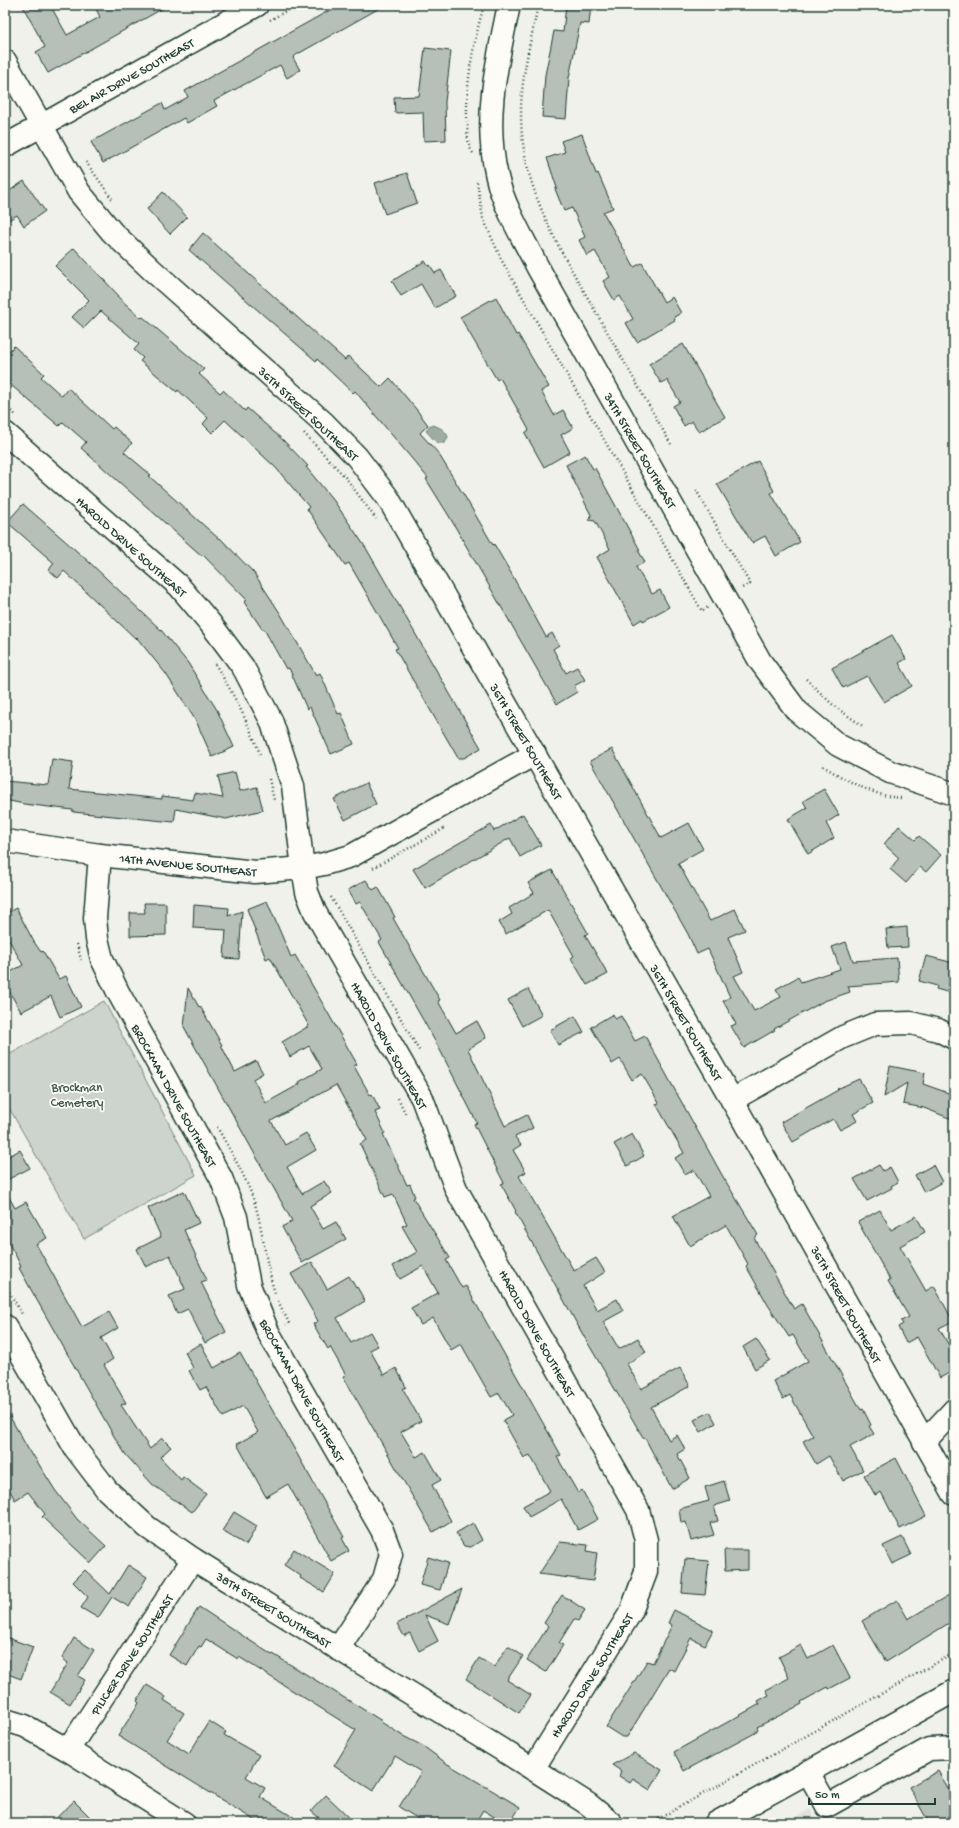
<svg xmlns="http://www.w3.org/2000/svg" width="959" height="1828" viewBox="0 0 959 1828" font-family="'Gochi Hand',sans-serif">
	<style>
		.built { fill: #dfe2dc }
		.green { fill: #cdd3cd; stroke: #768880 }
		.water { fill: #9faca4; stroke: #6c8077 }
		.building { fill: #b6bfb8; stroke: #1f3d34 }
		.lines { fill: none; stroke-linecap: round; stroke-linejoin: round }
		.minor-casing { stroke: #1f3d34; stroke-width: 25 }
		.major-casing { stroke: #1f3d34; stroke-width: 25 }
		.path { stroke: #1f3d34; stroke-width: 2.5; stroke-dasharray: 1 3; stroke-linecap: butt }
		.minor { stroke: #fdfcf7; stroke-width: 22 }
		.major { stroke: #fdfcf7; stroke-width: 22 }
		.labels { text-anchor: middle; stroke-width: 3.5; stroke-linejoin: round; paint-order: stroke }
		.street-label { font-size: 13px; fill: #1f3d34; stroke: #fdfcf7 }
		.park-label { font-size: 13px; fill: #425b53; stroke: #fdfcf7 }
	</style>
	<rect width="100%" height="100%" fill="#f0f1eb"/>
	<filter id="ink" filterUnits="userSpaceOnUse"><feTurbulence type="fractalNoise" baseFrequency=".025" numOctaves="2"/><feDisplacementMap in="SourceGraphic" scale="8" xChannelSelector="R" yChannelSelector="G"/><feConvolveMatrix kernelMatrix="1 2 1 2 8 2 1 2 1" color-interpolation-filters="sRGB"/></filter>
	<g filter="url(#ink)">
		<g class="built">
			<path d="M810 1809 818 1823H785Z"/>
			<path d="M44 1815 48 1823H29Z"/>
		</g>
		<path class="green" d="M104 1001 196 1175 84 1239 5 1101V1057Z"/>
		<path class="water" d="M430 425C437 425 446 430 448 437L445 443H437L426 431Z"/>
		<g class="building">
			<path d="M22 5H50L67 35 100 17 94 5H169L48 73 36 52 45 47Z"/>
			<path d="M339 5H385L296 55 293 58 300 70 287 78 280 65 214 101 217 106 187 123 184 118 103 163 91 142 162 103 165 110 188 97 185 91Z"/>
			<path d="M566 5H591L589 24 580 23 569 78 566 119 542 117 545 75 554 31 563 32Z"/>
			<path d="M425 48 451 51 445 102 446 140 424 141 423 112 395 113 394 97 419 96Z"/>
			<path d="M582 134 596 174 598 173 613 208 603 212 634 267 642 263 664 302 672 297 681 313 674 317 675 320 637 342 626 323 633 319 620 296 614 300 603 281 610 277 595 251 587 256 579 240 585 237 572 208 564 211 555 189 557 188 547 158 565 152 561 141Z"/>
			<path d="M407 173 417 203 385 214 375 183Z"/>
			<path d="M24 181 45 211 24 226 17 215 5 222V194Z"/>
			<path d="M163 192 187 217 170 234 147 209Z"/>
			<path d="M203 233 345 360 348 356 381 387 390 378 416 409 428 425 420 433 438 453 465 497 493 545 494 544 511 573 546 637 552 633 559 645 553 649 566 673 577 667 585 680 574 686 577 692 557 704 449 516 426 479 428 478 355 391 353 393 317 359 316 361 189 250Z"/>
			<path d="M74 248 118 295 117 296 141 318 143 317 204 369 199 374 220 393 223 390 245 411 247 408 284 441 308 466 306 467 334 501 366 548 481 748 464 758H458L395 649 398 648 349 563 345 565 307 509 309 507 276 468 225 420 212 433 203 424 208 418 178 390 177 392 140 361 143 358 134 350 139 344 101 311 84 328 72 317 89 300 55 266Z"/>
			<path d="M425 261 428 266 430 265 435 273 441 270 456 296 435 308 421 284 401 296 392 281Z"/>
			<path d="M496 297 516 335 518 334 549 387 541 391 554 415 563 410 573 428 561 435 570 452 544 467 525 433 529 430 500 378 497 380 460 317Z"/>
			<path d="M683 344 725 417 699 432 692 421 684 426 673 406 680 402 667 380 661 383 649 364Z"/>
			<path d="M14 346 44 374 41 377 62 396 68 388 112 429 114 427 132 443 124 452 151 475 149 476 219 539 220 538 254 573 280 613 316 675 320 673 338 714 341 713 354 744 331 754 310 707 307 709 289 668 286 669 264 629H262L244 602 247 600 203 555 202 556 81 448 86 442 63 422 59 426 5 380V356Z"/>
			<path d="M585 455 593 469 595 468 640 550H638L645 562 636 567 652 594 660 590 669 607 643 621 642 619 634 624 597 557 610 549 595 521 589 520 591 515 566 465Z"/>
			<path d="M758 461 774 491 771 493 800 542 776 556 765 536 752 543 717 484Z"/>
			<path d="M23 504 88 561 161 630 188 663 217 710 234 747 212 757 196 721 166 674 137 638 136 639 64 571 58 578 49 570 54 563 7 522Z"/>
			<path d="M892 635 906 659 899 663 912 686 884 702 867 676 843 688 832 668Z"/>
			<path d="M612 749 661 838 689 823 703 849 678 863 710 921 735 909 745 930 728 937 743 972 734 976 754 1011 781 997 776 989 798 977 801 982 840 969 832 947 846 942 853 961 897 958 899 982 848 986 850 992 824 1001 774 1029 775 1030 744 1048 731 1026 736 1024 723 1001 730 997 708 949 697 954 688 934 590 761Z"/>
			<path d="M52 759 73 762 69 789 162 799V796L193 800 195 793 223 798 218 776 235 772 240 791 257 787 263 810 226 819 176 809 174 822 73 812V810L24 804 5 800V781L48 785Z"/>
			<path d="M366 783 376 804 345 820 334 799Z"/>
			<path d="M824 789 839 815 826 823 834 838 808 854 788 819 807 808 803 801Z"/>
			<path d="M523 814 541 845 520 857 510 838 425 888 413 869 491 825 494 831Z"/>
			<path d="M899 826 915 840 919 836 941 855 926 872 920 867 906 883 890 869 899 858 884 844Z"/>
			<path d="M552 870 588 933 585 935 608 974 587 985 571 958 574 956 548 910 506 934 499 922 512 914 509 908 534 893 528 883Z"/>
			<path d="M366 880 373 890 378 887 395 917 393 918 440 1000 438 1001 456 1033 477 1021 486 1038 468 1049 505 1126 527 1115 533 1128 515 1137 521 1145 513 1150 526 1172 519 1176 574 1271 596 1258 605 1272 583 1286 597 1310 617 1299 623 1311 603 1322 619 1349 638 1338 646 1352 627 1364 641 1389 680 1368 690 1386 651 1407 669 1440 677 1435 685 1449 677 1454 690 1478 672 1489 645 1438 644 1439 582 1333 515 1212 516 1211 501 1184 504 1183 474 1124 477 1123 440 1050 379 942 382 940 360 902 356 904 348 890Z"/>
			<path d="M267 901 291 957 295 955 357 1064 354 1066 370 1095 372 1094 380 1110 375 1112 385 1133 383 1134 407 1185 410 1184 415 1197 413 1198 450 1258 446 1260 462 1288 466 1286 561 1455 557 1457 578 1493 582 1490 598 1519 578 1530 561 1499 529 1517 523 1506 550 1491 530 1455 524 1458 503 1420 512 1415 499 1393 491 1397 461 1344 451 1350 433 1318 421 1325 411 1308 438 1293 423 1266 400 1279 393 1266 417 1252 402 1226 407 1224 393 1194 385 1197 360 1144 367 1140 336 1085 271 1121 285 1145 306 1133 316 1150 287 1167 302 1194 324 1181 332 1193 310 1206 323 1229 336 1222 346 1239 302 1263 282 1227 292 1221 184 1027 188 988 199 1007 200 1006 222 1045H221L235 1072 256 1061 263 1073 253 1079 266 1103 300 1084 299 1082 322 1069 309 1046 290 1057 282 1042 309 1026 270 957 266 959 247 909Z"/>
			<path d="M144 903H166V935L130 936V913H145Z"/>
			<path d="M194 905 229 908 228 916 242 911 239 959 224 958 226 930 193 928Z"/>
			<path d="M16 908 34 942 41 952 43 951 59 979 66 976 81 1007 60 1017 51 996 21 1012 5 984V975L23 965 5 933V914Z"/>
			<path d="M907 927 908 947 888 948 886 929Z"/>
			<path d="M926 956 954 963V994L936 989 937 986 919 981Z"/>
			<path d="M528 989 542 1015 522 1026 508 1000Z"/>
			<path d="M613 1014 615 1019 621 1016 635 1041 645 1036 722 1175 758 1235 754 1238 794 1309 802 1304 861 1410 863 1409 871 1425 869 1426 874 1434 850 1447 863 1470 843 1481 829 1456 816 1464 803 1441 813 1436 790 1395 783 1399 773 1381 808 1361 793 1335 789 1337 768 1305 746 1266 748 1264 726 1225 690 1246 673 1216 709 1196 694 1170 685 1175 675 1158 684 1153 656 1104 659 1103 642 1074 632 1080 620 1059 612 1064 591 1027Z"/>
			<path d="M575 1016 584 1032 558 1045 550 1030Z"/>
			<path d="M890 1066 925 1073 923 1084 954 1095V1120L924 1108 903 1104 907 1083 884 1097Z"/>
			<path d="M859 1079 873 1103 853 1114 857 1121 840 1130 833 1119 793 1142 781 1122 838 1090 837 1089Z"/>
			<path d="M632 1134 644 1156 627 1166 614 1144Z"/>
			<path d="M20 1150 30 1168 5 1181V1158Z"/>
			<path d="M879 1165 883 1171 890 1167 898 1182 891 1186 892 1188 867 1201 854 1179Z"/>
			<path d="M933 1165 942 1182 924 1192 915 1175Z"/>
			<path d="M5 1190 15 1208 26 1202 47 1238 36 1244 82 1327 109 1312 118 1328 101 1338 113 1359 104 1365 126 1403 121 1405 150 1449 162 1438 171 1447 160 1457 181 1480 183 1477 206 1494 192 1512 153 1485 126 1455 115 1438 34 1295 19 1268 21 1267 17 1258 5 1237Z"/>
			<path d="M184 1191 199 1223 184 1230 207 1280 201 1282 226 1332 205 1343 188 1309 177 1314 169 1296 185 1289 170 1255 146 1267 137 1249 161 1237 148 1208Z"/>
			<path d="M880 1210 891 1230 916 1216 925 1232 900 1246 926 1291 934 1286 953 1321 939 1328 954 1354V1370L940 1378 917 1337 906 1343 898 1327 903 1324 901 1321 909 1317 888 1281 890 1280 858 1222Z"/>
			<path d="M312 1262 327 1289 349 1276 356 1288 357 1287 365 1301 337 1318 351 1343 370 1332 378 1346 370 1350 384 1375 396 1368 406 1387 403 1389 421 1421 401 1432 416 1457 425 1452 441 1480 432 1485 451 1521 433 1532 343 1376 346 1375 330 1347 328 1349 313 1324 318 1321 291 1274Z"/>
			<path d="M756 1339 770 1360 755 1369 743 1347Z"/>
			<path d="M201 1344 214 1368 240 1353 344 1537 342 1538 349 1551 331 1561 288 1484 266 1497 237 1444 258 1432 243 1406 223 1417 206 1387 200 1390 189 1371 193 1368 185 1352Z"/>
			<path d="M5 1408 32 1456 33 1455 55 1490 77 1519 106 1546 91 1563 42 1517 45 1514 28 1492 15 1500 5 1482Z"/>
			<path d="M710 1412 716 1423 701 1432 694 1420Z"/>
			<path d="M896 1458 926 1516 900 1529 881 1492 875 1495 864 1475Z"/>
			<path d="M724 1481 730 1501 714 1506 718 1521 710 1523 714 1535 691 1541 686 1522 681 1523 679 1509 709 1501 705 1487Z"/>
			<path d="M234 1512 257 1526 246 1545 222 1531Z"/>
			<path d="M473 1523 482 1540 471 1547 464 1546 456 1533Z"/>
			<path d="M902 1537 911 1555 892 1564 883 1546Z"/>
			<path d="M560 1542 588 1545 587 1551 597 1553 593 1581 539 1574Z"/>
			<path d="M294 1549 335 1574 324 1592 300 1578 301 1576 284 1565Z"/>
			<path d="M724 1550H748V1570L725 1571Z"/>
			<path d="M428 1557 448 1563 440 1590 420 1585Z"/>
			<path d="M685 1559 709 1561 705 1595 682 1593Z"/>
			<path d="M128 1565 147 1577 129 1607 112 1597 98 1618 81 1608 88 1597 73 1582 85 1570 110 1594Z"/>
			<path d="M462 1589 449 1624 425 1615 438 1641 419 1651 410 1633 404 1636 397 1624Z"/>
			<path d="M954 1592V1620L886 1662 862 1621 897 1600 908 1619Z"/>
			<path d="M562 1595 585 1610 578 1621 574 1619 559 1643 563 1645 546 1672 527 1660 548 1626 544 1623Z"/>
			<path d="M199 1607 272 1655 273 1654 382 1721 381 1722 403 1736 423 1746 446 1763 520 1807 510 1823H504L483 1810 475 1823H425L399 1807 421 1772 395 1756 373 1791 334 1766 356 1730 346 1724 239 1657 238 1659 206 1639 201 1647 199 1646 187 1666 169 1655Z"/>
			<path d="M674 1610 713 1630 705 1645 691 1638 674 1671 669 1668 627 1737H622L606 1727 647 1661 653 1663 672 1625 668 1623Z"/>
			<path d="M5 1637 33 1647 21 1679 5 1673Z"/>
			<path d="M74 1638 94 1650 78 1676 85 1680 70 1704 50 1692 68 1663 62 1658Z"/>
			<path d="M801 1645 808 1659 833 1645 850 1678 829 1689 828 1687 801 1702 802 1704 757 1727 758 1729 755 1733 684 1771 674 1752 760 1704 758 1701 769 1695 766 1690 789 1678 779 1657Z"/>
			<path d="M508 1646 523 1656 507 1680 531 1695 519 1713 466 1679 479 1658 494 1667Z"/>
			<path d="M147 1685 166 1697 164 1700 184 1713 167 1740 189 1754 209 1721 226 1732 224 1735 259 1755 246 1777 265 1788 260 1797 303 1823H259L118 1736 139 1703 137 1701Z"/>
			<path d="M634 1753 662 1770 650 1790 633 1779 630 1783 619 1776 621 1771 612 1765Z"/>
			<path d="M938 1771 954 1798V1823H929L909 1787Z"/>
			<path d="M326 1795 355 1823H325L311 1811Z"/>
			<path d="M74 1801 96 1823H51Z"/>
		</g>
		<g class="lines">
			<defs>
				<g id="minor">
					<path d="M509 5C497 63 483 118 497 177 503 205 524 240 537 266L760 661 797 711 838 745 890 772 954 794"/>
					<path d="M5 61 79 192 112 232 152 270 323 422 357 457 388 498 732 1100 954 1494"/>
					<path d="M5 146 257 5"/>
					<path d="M5 433 179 586 210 623 243 667 271 720 293 786 303 868 307 892 315 912 422 1098 456 1189 638 1510 646 1540V1572L631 1612 533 1769"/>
					<path d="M5 841 100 855 255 872 303 868 324 864 351 856 535 754"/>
					<path d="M100 855 95 918 97 939 102 959 118 992 221 1178 236 1217 249 1285 268 1332 382 1530 391 1554 384 1579 338 1649"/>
					<path d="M732 1100 843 1037 875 1024 911 1023 938 1030 954 1038"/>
					<path d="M5 1326 75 1448 107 1490 147 1527 193 1559 533 1769 588 1804 611 1823"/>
					<path d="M924 1442 954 1410"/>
					<path d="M5 1720 25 1726 68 1750 184 1823"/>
					<path d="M68 1750 193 1559"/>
					<path d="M808 1772 827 1806 929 1749 954 1748"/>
				</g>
				<path id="major" d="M716 1823 954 1691"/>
			</defs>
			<use href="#minor" class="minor-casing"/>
			<use href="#major" class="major-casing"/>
			<g class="path">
				<path d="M538 5C531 41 521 76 521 113 521 190 560 249 597 314 622 358 647 402 672 446"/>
				<path d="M270 20 297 5"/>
				<path d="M473 153C466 143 468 133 467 121 466 81 473 44 484 5"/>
				<path d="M86 162 113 200"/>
				<path d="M5 168 10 166"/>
				<path d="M477 182 483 218 502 261 702 611 708 607"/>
				<path d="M5 406 17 416"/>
				<path d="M304 433 346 478 376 519"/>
				<path d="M696 490 750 584 740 589"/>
				<path d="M215 664C233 693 248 722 260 754"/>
				<path d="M806 679 834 706 864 727"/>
				<path d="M823 766C846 780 873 796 901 798"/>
				<path d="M269 779 274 800"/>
				<path d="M373 868 445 828"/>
				<path d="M331 897 420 1052"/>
				<path d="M77 944 81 960"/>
				<path d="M949 1057 954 1060"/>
				<path d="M398 1098 406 1115"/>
				<path d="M217 1127C232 1154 249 1181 257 1211 264 1238 266 1266 275 1293"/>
				<path d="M5 1285 22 1314"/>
				<path d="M278 1301 289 1323 286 1325"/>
				<path d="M651 1823 954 1653"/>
			</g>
			<use href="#minor" class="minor"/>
			<use href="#major" class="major"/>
		</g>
	</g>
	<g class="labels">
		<g class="street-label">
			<text transform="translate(131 75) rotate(-29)" y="5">BEL AIR DRIVE SOUTHEAST</text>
			<text transform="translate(309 413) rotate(43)" y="5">36TH STREET SOUTHEAST</text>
			<text transform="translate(641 450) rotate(60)" y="5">34TH STREET SOUTHEAST</text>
			<text transform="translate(132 546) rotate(42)" y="5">HAROLD DRIVE SOUTHEAST</text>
			<text transform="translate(527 741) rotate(60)" y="5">36TH STREET SOUTHEAST</text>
			<text transform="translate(188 864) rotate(6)" y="5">14TH AVENUE SOUTHEAST</text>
			<text transform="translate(687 1022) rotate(60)" y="5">36TH STREET SOUTHEAST</text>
			<text transform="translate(390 1045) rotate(61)" y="5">HAROLD DRIVE SOUTHEAST</text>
			<text transform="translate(175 1095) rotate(61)" y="5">BROCKMAN DRIVE SOUTHEAST</text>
			<text transform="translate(847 1304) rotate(61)" y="5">36TH STREET SOUTHEAST</text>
			<text transform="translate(538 1333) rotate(61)" y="5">HAROLD DRIVE SOUTHEAST</text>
			<text transform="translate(303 1390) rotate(61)" y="5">BROCKMAN DRIVE SOUTHEAST</text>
			<text transform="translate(274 1609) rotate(32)" y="5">38TH STREET SOUTHEAST</text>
			<text transform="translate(131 1654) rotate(-57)" y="5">PILICER DRIVE SOUTHEAST</text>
			<text transform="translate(591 1675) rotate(-58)" y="5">HAROLD DRIVE SOUTHEAST</text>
		</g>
		<g class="park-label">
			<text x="77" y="1091">Brockman<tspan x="77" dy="15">Cemetery</tspan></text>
		</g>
	</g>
	<rect width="959" height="1828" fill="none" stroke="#fdfcf7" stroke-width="20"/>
	<rect x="10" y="10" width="939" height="1808" fill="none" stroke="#1f3d34" stroke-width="1.5" filter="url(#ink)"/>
	<path d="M809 1798v6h126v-6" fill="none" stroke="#1f3d34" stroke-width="2"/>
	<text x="815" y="1798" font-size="12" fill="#1f3d34" stroke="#fdfcf7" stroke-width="3" paint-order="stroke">50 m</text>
</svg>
